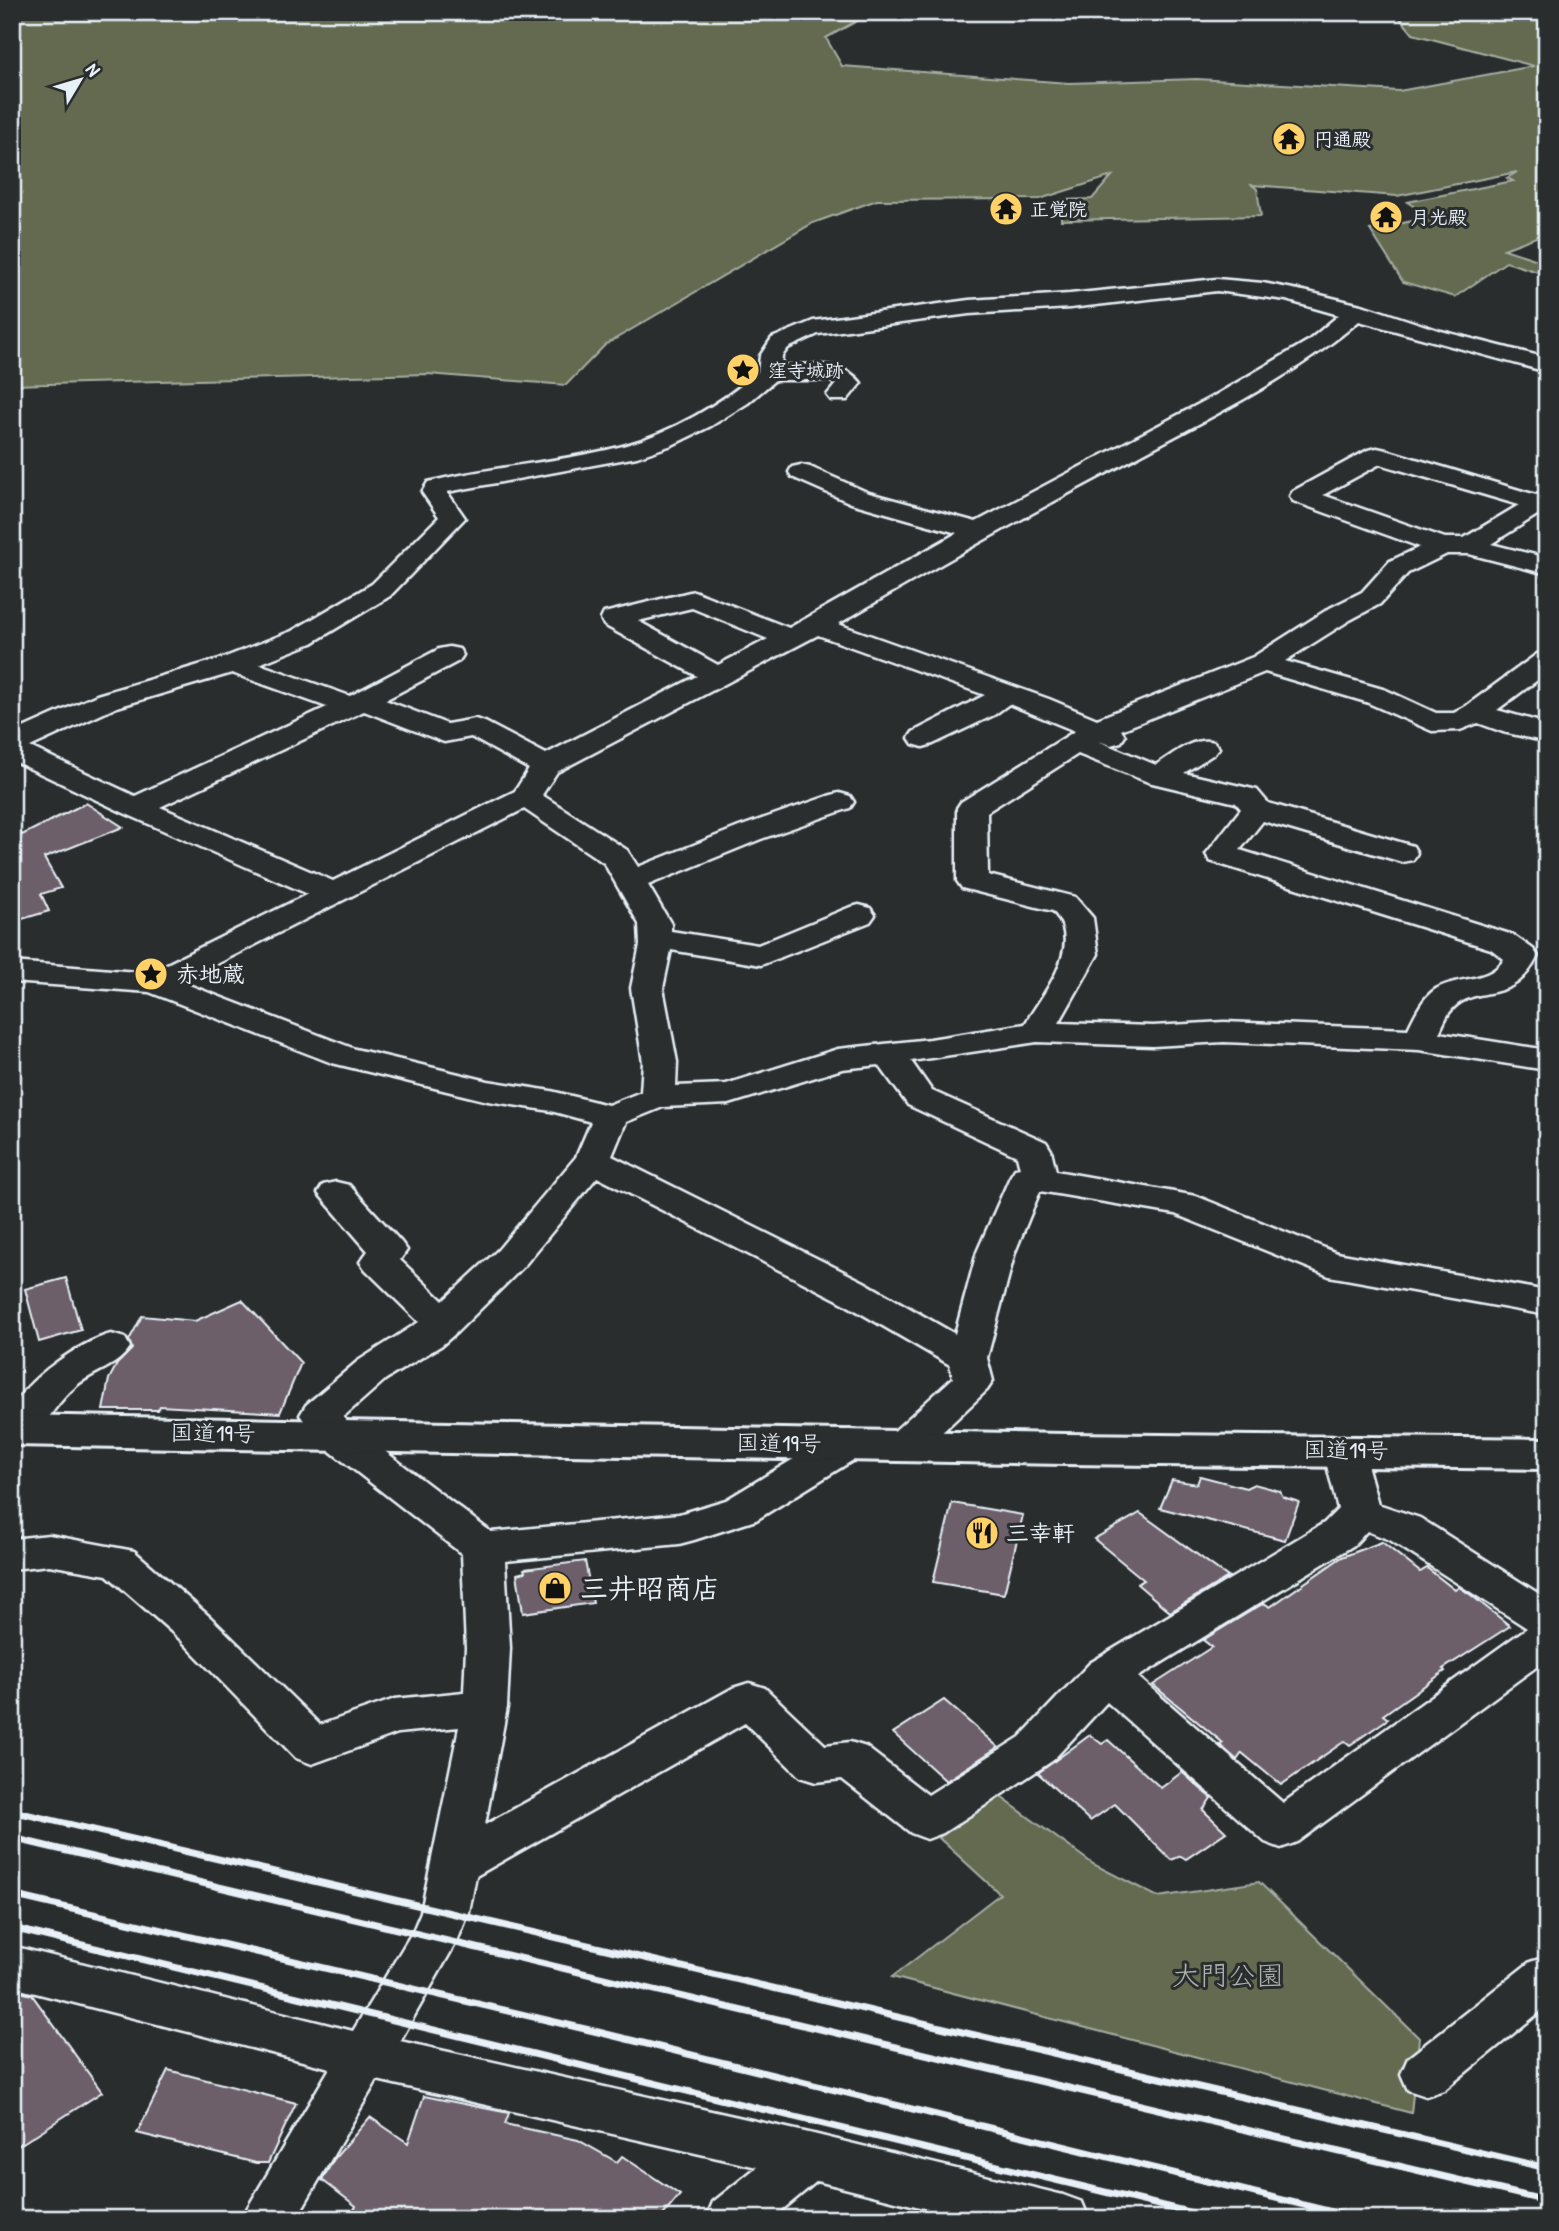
<svg xmlns="http://www.w3.org/2000/svg" width="1559" height="2231" viewBox="0 0 1559 2231" font-family="'Patrick Hand','Klee One',sans-serif">
	<style>
		.green { fill: #636a50; stroke: #a6aea4; stroke-width: 2 }
		.lines { fill: none; stroke-linecap: round; stroke-linejoin: round }
		.stream { fill: #879da3; fill-rule: evenodd }
		.building { fill: #6c5e6a; stroke: #e8f1f8; stroke-width: 2 }
		.street-casing { stroke: #e8f1f8; stroke-width: 5 }
		.highway-casing { stroke: #e8f1f8; stroke-width: 6 }
		.street { fill: #2a2d2e; fill-rule: evenodd }
		.highway { fill: #2a2d2e; fill-rule: evenodd }
		.rail { stroke: #e8f1f8; stroke-width: 7 }
		.labels { text-anchor: middle; stroke-width: 6; stroke-linejoin: round; paint-order: stroke }
		.far-poi-label { font-size: 19px; font-weight: bold; fill: #e8f1f8; stroke: #2a2d2e; text-anchor: start }
		.poi-label { font-size: 23px; font-weight: bold; fill: #e8f1f8; stroke: #2a2d2e; text-anchor: start }
		.street-label { font-size: 23px; fill: #e8f1f8; stroke: #2a2d2e }
		.near-poi-label { font-size: 28px; font-weight: bold; fill: #e8f1f8; stroke: #2a2d2e; text-anchor: start }
		.near-park-label { font-size: 28px; fill: #acb4ac; stroke: #2a2d2e }
	</style>
	<rect width="100%" height="100%" fill="#2a2d2e"/>
	<filter id="ink" filterUnits="userSpaceOnUse"><feTurbulence type="fractalNoise" baseFrequency=".0143" numOctaves="2"/><feDisplacementMap in="SourceGraphic" scale="14" xChannelSelector="R" yChannelSelector="G"/><feConvolveMatrix kernelMatrix="1 2 1 2 8 2 1 2 1" color-interpolation-filters="sRGB"/></filter>
	<g filter="url(#ink)">
		<g class="green">
			<path d="M12 12H873L826 38 842 66 1069 83 1197 79 1399 91 1534 66 1413 34 1395 12H1547V233L1504 249 1547 263V275L1506 262 1455 297 1403 282 1370 230 1431 217 1407 202 1513 181 1507 178 1517 172 1397 196 1252 185 1257 189 1261 216 1061 220V200L1092 199 1112 176 1040 199 877 200 813 223 605 345 566 385 428 374 12 385Z"/>
			<path d="M994 1792 1093 1864 1158 1897 1259 1882 1419 2038 1411 2113 892 1977 1000 1894 939 1838Z"/>
		</g>
		<g class="lines">
			<path class="stream" d="M15 12H24L12 18V14Z"/>
		</g>
		<g class="building">
			<path d="M86 803 123 827 44 858 61 888 41 894 49 911 12 922V824L22 835Z"/>
			<path d="M66 1278 81 1330 39 1342 25 1289Z"/>
			<path d="M242 1300 301 1363 280 1413 160 1406 158 1410H103L109 1379 117 1364 132 1349 129 1340 142 1316 195 1321Z"/>
			<path d="M1200 1476 1246 1488 1254 1484 1280 1491 1283 1497 1299 1502 1285 1540 1160 1508 1172 1480 1197 1484Z"/>
			<path d="M952 1503 1023 1515 1004 1594 933 1582Z"/>
			<path d="M1140 1513 1228 1577 1170 1612 1137 1584 1144 1580 1094 1539Z"/>
			<path d="M1382 1542 1420 1572 1427 1568 1455 1590 1459 1587 1471 1595 1510 1626 1443 1669 1445 1671 1383 1715 1388 1719 1350 1745 1345 1741 1281 1785 1242 1753 1237 1760 1220 1745 1223 1743 1153 1685 1212 1647 1203 1640 1264 1603 1270 1607 1342 1557Z"/>
			<path d="M585 1561 593 1603 523 1613 517 1574 525 1572 524 1569Z"/>
			<path d="M944 1700 998 1747 946 1781 893 1733Z"/>
			<path d="M1090 1735 1102 1744 1108 1740 1161 1788 1182 1772 1211 1798 1203 1810 1226 1832 1186 1859 1181 1856 1171 1860 1115 1804 1090 1821 1038 1773Z"/>
			<path d="M12 1990 32 1995 102 2092 12 2150Z"/>
			<path d="M168 2070 296 2103 268 2163H256L137 2133Z"/>
			<path d="M424 2096 509 2113 505 2124 578 2140 617 2162 622 2156 680 2195 660 2219H349L356 2206 322 2180 334 2159 370 2117 408 2143Z"/>
		</g>
		<g class="lines">
			<defs>
				<g id="street">
					<path d="M1217 279 1263 283 1308 292 1365 306 1441 331 1547 358V372L1359 321C1290 380 1206 419 1127 462 1029 514 933 568 838 624L1049 699 1097 719 1253 657 1330 608 1362 592 1390 561 1420 547 1293 501 1290 496 1293 491 1368 450 1377 448 1386 450 1536 495 1547 492V513L1542 512 1491 544 1547 558V574L1469 554H1447L1408 573 1380 604 1350 620 1285 661 1386 690 1436 713H1454L1466 706 1537 654 1547 652V673L1497 710 1547 724V742L1503 732 1478 723 1460 730 1432 731 1366 702 1265 672 1121 730 1125 736 1121 742 1111 745 1098 741 1156 765C1174 754 1193 736 1214 742L1219 748 1214 754 1184 773 1257 790 1268 803 1413 846 1417 853 1413 860 1402 862 1263 821 1240 850 1513 935 1533 949 1538 956C1511 1010 1474 980 1449 1013 1445 1019 1442 1027 1439 1033L1547 1050V1070L1419 1050 1224 1042 1153 1046 1037 1042 911 1061 932 1091 1046 1142 1051 1150 1056 1171 1196 1196 1337 1253 1547 1291V1315L1329 1276 1175 1214 1040 1191 1015 1252 987 1358 993 1381 987 1390 918 1455 904 1459 890 1455 884 1445 890 1435 953 1378 950 1365 838 1300 597 1177 524 1266 457 1332 442 1345 386 1379 343 1417 349 1424 491 1532 679 1514 726 1500 835 1434 849 1430 863 1434 869 1444 863 1454 756 1520 694 1540 679 1544 505 1561 510 1648 507 1707 485 1825 733 1688 749 1683 765 1688 825 1745 850 1742 866 1747 928 1795 1020 1737 1090 1663 1324 1523 1338 1509 1323 1450 1329 1440 1343 1436 1357 1440 1363 1450 1378 1504 1420 1518 1547 1599V1659L1297 1842 1281 1848 1265 1842 1107 1702 1052 1761 943 1833 927 1839 911 1833 842 1779 816 1782 800 1777 745 1723 476 1876 469 1912 458 1939 400 2041 809 2133 1063 2195 1082 2202 1089 2219H967L817 2181 771 2219H706L713 2202 757 2167 377 2080 296 2219H241L330 2068 12 1987V1946L353 2031 413 1931 421 1912 459 1727 398 1733 312 1764 296 1758 181 1640 107 1575 49 1565 12 1569V1539L49 1535 134 1551 211 1618 320 1725 395 1699 464 1692 466 1648 462 1554 321 1444 300 1415 306 1405 358 1361 419 1322 366 1270 360 1262 368 1251 318 1193 323 1185 336 1182 349 1185 401 1242 407 1250 400 1260 443 1301 498 1250 576 1157 591 1122 551 1111 488 1101 332 1063 149 992 12 982V962L149 973 308 894 124 813 12 760V733L97 695 223 658 292 631 372 584 439 517 422 492 428 482C492 466 559 463 623 446 672 432 720 405 758 372L760 356 772 338 813 321 969 300 1070 294ZM1217 291 1286 300 1339 315 1308 341 1214 396 976 522 869 493 810 467 801 465 792 467 789 472 792 477 851 503 957 533 789 628 694 591 604 613 601 619 604 625 697 676 546 754 485 722 475 719 447 724 385 700 459 661 463 655 459 649 449 647 439 649 350 696 259 664 312 643 390 596 465 518 447 492 637 457 672 445 711 426 748 403 775 380H829L836 384 827 395 831 400H847L861 383C844 360 806 364 781 366L782 356 788 348 818 334 969 314 1070 308ZM1380 464 1519 505 1464 538H1445L1323 495ZM692 608 768 639 718 665 638 621ZM818 635 985 695 913 732 909 738 913 744 923 747 933 744 994 715 1009 704 1075 731 961 802 957 808V881L962 888 1053 911C1085 945 1044 992 1025 1024L930 1039 838 1049 726 1084 676 1086 677 1062 663 988 671 950 761 965 870 922 875 915 870 908 859 905 848 908 758 945 671 931V924L648 885 761 839 850 808 854 802 850 796 839 793 828 796 739 827 638 867 627 850 542 795 557 772ZM232 673 327 707 135 796 30 747 117 707ZM364 711 444 742 471 737 529 769 515 791 333 881 160 807ZM1078 754 1148 782 1236 803 1241 809 1206 854 1210 861 1491 949 1504 959C1491 983 1457 976 1436 989 1422 998 1415 1015 1408 1029L1224 1022 1153 1026 1059 1023 1098 954 1093 918 1075 897 988 875 987 812ZM524 809 604 863 639 924 640 945 631 988 643 1062 641 1092 608 1105 551 1091 488 1081 355 1049 181 982ZM879 1065 908 1105 1017 1156 1020 1168 1015 1169 1010 1177 977 1252 955 1334 864 1282 612 1156 626 1122 663 1107 729 1104 842 1069ZM1367 1531 1390 1540 1527 1628 1283 1803 1138 1677 1354 1545Z"/>
					<path d="M111 1334 125 1338 130 1347C118 1367 93 1371 76 1386 59 1400 46 1421 34 1440L20 1444 12 1442C12 1432 10 1418 13 1409 25 1379 81 1342 111 1334Z"/>
					<path d="M1547 1957V2006L1444 2090 1426 2096 1408 2090 1401 2074 1408 2058 1530 1962Z"/>
				</g>
				<path id="highway" d="M12 1415 1065 1434 1547 1439V1469L1065 1464 12 1445Z"/>
			</defs>
			<use href="#street" class="street-casing"/>
			<use href="#highway" class="highway-casing"/>
			<use href="#street" class="street"/>
			<use href="#highway" class="highway"/>
			<g class="rail">
				<path d="M12 1811 1547 2168"/>
				<path d="M12 1838 1547 2201"/>
				<path d="M12 1895 598 2032 1361 2219"/>
				<path d="M12 1928 1217 2219"/>
			</g>
		</g>
	</g>
	<defs>
		<symbol id="temple-disc" viewBox="-11 -11 22 22"><circle r="9.5" fill="#ffd166" stroke="#2a2d2e"/><path d="M0-6L5-2H3V0L6.5 2.5H4V6H1.5V3h-3V6H-4V2.5H-6.5L-3 0V-2H-5Z" fill="#111"/></symbol>
		<symbol id="sight-disc" viewBox="-11 -11 22 22"><circle r="9.5" fill="#ffd166" stroke="#2a2d2e"/><path d="M0-6L1.8-2.2L6-1.7L2.9 1.2L3.7 5.4L0 3.3L-3.7 5.4L-2.9 1.2L-6-1.7L-1.8-2.2Z" fill="#111"/></symbol>
		<symbol id="restaurant-disc" viewBox="-11 -11 22 22"><circle r="9.5" fill="#ffd166" stroke="#2a2d2e"/><path d="M-5-6h1v4h1v-4h1v4h1v-4h1v5L-1.5 .5V6h-2V.5L-5-1ZM5-6V6H3V1.5H1.5Q1.5-4 5-6Z" fill="#111"/></symbol>
		<symbol id="shop-disc" viewBox="-11 -11 22 22"><circle r="9.5" fill="#ffd166" stroke="#2a2d2e"/><path d="M-5-2.5h2.3a2.7 3.5 0 0 1 5.4 0H5L5.5 6h-11ZM-1.5-2.5h3a1.5 2.3 0 0 0-3 0Z" fill="#111"/></symbol>
	</defs>
	<g fill-rule="evenodd">
		<use href="#temple-disc" x="1270" y="120" width="38" height="38"/>
		<use href="#temple-disc" x="987" y="190" width="38" height="38"/>
		<use href="#temple-disc" x="1367" y="198" width="38" height="38"/>
		<use href="#sight-disc" x="724" y="351" width="38" height="38"/>
		<use href="#sight-disc" x="132" y="955" width="38" height="38"/>
		<use href="#restaurant-disc" x="963" y="1514" width="38" height="38"/>
		<use href="#shop-disc" x="536" y="1569" width="38" height="38"/>
	</g>
	<g class="labels">
		<g class="far-poi-label">
			<text x="1314" y="146">円通殿</text>
			<text x="1030" y="216">正覚院</text>
			<text x="1410" y="224">月光殿</text>
			<text x="768" y="377">窪寺城跡</text>
		</g>
		<g class="poi-label">
			<text x="176" y="982">赤地蔵</text>
			<text x="1006" y="1541">三幸軒</text>
		</g>
		<g class="street-label">
			<text transform="translate(213 1433) rotate(1)" y="8">国道19号</text>
			<text transform="translate(779 1443) rotate(1)" y="8">国道19号</text>
			<text transform="translate(1346 1450) rotate(1)" y="8">国道19号</text>
		</g>
		<g class="near-poi-label">
			<text x="580" y="1598">三井昭商店</text>
		</g>
		<g class="near-park-label">
			<text x="1228" y="1985">大門公園</text>
		</g>
	</g>
	<rect width="1559" height="2231" fill="none" stroke="#2a2d2e" stroke-width="42"/>
	<rect x="21" y="21" width="1517" height="2189" fill="none" stroke="#e8f1f8" stroke-width="2.5" filter="url(#ink)"/>
	<g transform="translate(80 80) rotate(52)" stroke="#2a2d2e" stroke-width="5" paint-order="stroke">
	<path d="M0-5L12 26L0 18L-12 26Z" fill="#e8f1f8"/>
	<text y="-10" font-size="19" font-weight="bold" text-anchor="middle" fill="#e8f1f8">N</text>
	</g>
</svg>
